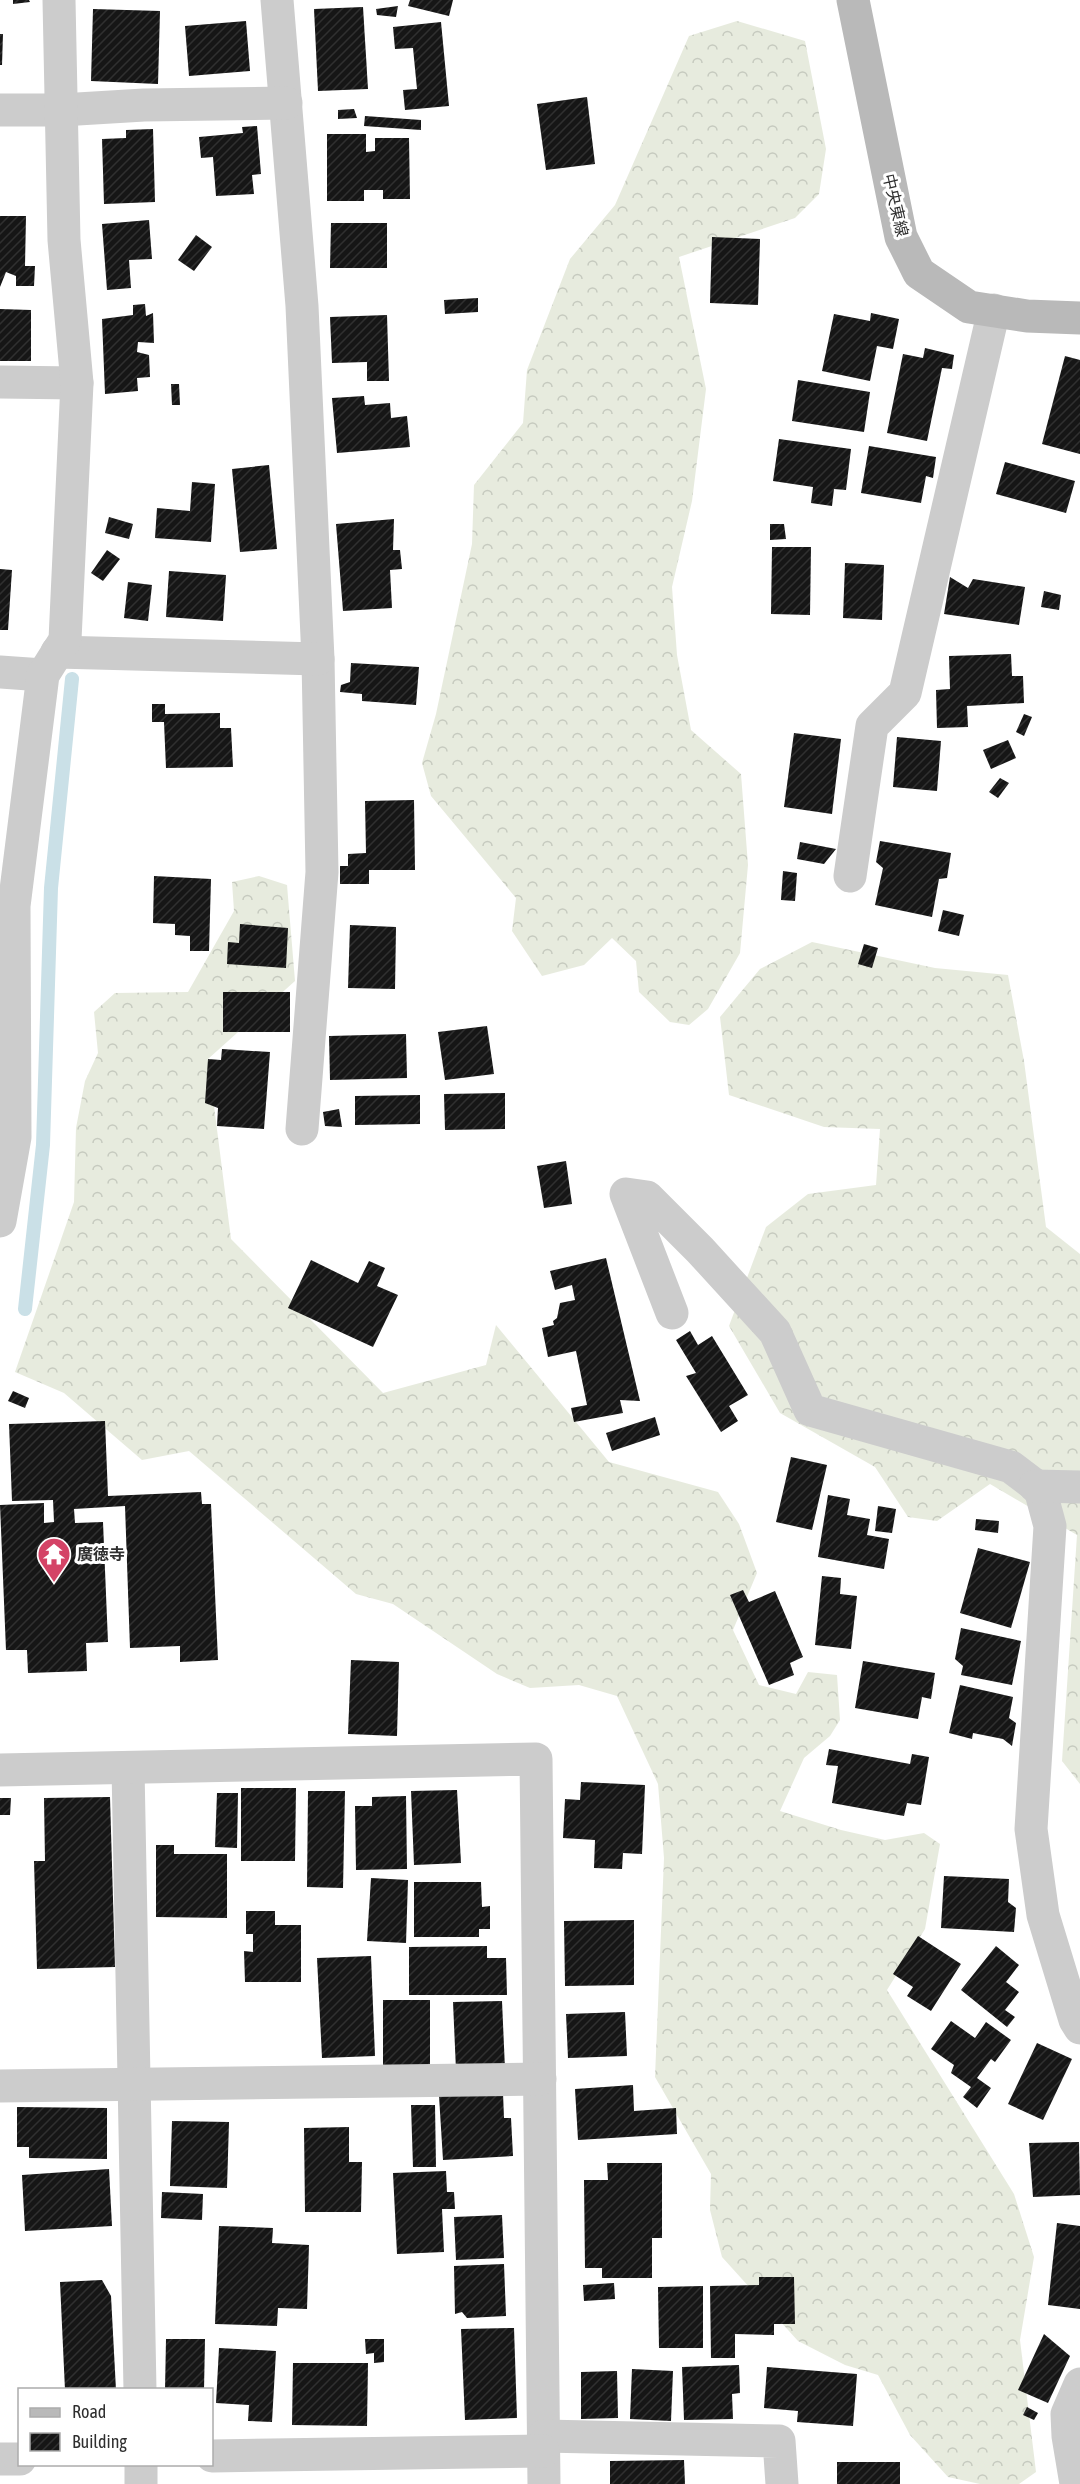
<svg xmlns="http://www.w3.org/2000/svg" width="1080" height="2484" viewBox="0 0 1080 2484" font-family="'Asap Condensed','Noto Sans JP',sans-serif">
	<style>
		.forest { fill: url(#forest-crowns) }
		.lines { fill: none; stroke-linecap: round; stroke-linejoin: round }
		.stream { stroke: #cae0e7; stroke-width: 14 }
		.building { fill: url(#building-hatch) }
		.minor { stroke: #ccc; stroke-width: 33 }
		.secondary { stroke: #b9b9b9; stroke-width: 33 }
		.labels { text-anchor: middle; stroke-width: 6; stroke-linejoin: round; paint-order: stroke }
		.street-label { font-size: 16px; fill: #2f2f2f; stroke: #fff }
		.poi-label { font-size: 16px; font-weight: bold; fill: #2f2f2f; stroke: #fff; text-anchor: start }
	</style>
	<defs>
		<pattern id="forest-crowns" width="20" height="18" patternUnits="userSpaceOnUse" patternTransform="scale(1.5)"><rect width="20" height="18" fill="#e7ebde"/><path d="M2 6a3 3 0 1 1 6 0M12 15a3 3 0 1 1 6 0" fill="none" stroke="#c6cabf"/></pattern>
		<pattern id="building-hatch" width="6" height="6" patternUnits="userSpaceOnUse" patternTransform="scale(1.5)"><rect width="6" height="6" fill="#161616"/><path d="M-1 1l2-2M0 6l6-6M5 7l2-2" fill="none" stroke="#303030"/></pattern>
	</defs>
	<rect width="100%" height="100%" fill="#fff"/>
	<g class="forest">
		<path d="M737 21 805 41 826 149 819 194 795 218 679 257 706 389 692 501 672 587 677 655 691 730 741 774 748 865 740 953 708 1009 689 1025 670 1022 639 992 636 961 612 938 584 965 542 976 512 931 516 898 431 796 422 763 436 714 472 544 474 485 523 423 527 370 570 259 615 205 689 36Z"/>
		<path d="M259 876 287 885 295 981 208 1059 231 1239 383 1393 486 1365 496 1325 609 1462 718 1492 739 1524 757 1573 733 1630 759 1685 796 1694 808 1672 837 1675 840 1720 830 1736 804 1758 780 1811 841 1830 885 1840 924 1833 940 1844 925 1929 887 1990 1014 2194 1034 2257 1020 2340 1036 2472 1019 2484H980L948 2477 910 2435 878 2375 845 2365 798 2341 722 2257 710 2210 711 2174 655 2077 664 1858 658 1784 617 1696 579 1685 530 1688 497 1674 393 1604 356 1594 189 1451 142 1460 64 1393 15 1372 74 1202 76 1128 85 1081 98 1053 94 1012 115 993 188 992 234 911 232 882Z"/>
		<path d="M812 942 935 968 1008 975 1024 1061 1046 1227 1080 1254V1784L1062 1761 1077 1535 990 1484 937 1521 908 1517 875 1467 780 1413 729 1326 766 1227 808 1194 876 1185 880 1129 824 1127 729 1095 720 1017 760 969Z"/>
	</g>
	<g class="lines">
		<path class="stream" d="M25 1309 43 1145 51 888 72 679"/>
	</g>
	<g class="building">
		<path d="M13 0H29L30 2 13 4Z"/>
		<path d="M410 0H453L449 16 408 6Z"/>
		<path d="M398 6 396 17 377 15 376 9Z"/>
		<path d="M363 7 368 89 318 91 314 9Z"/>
		<path d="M93 9 160 11 158 84 91 81Z"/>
		<path d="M246 21 250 71 189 76 185 26Z"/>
		<path d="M441 22 449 106 405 110 403 90 417 89 413 48 395 49 393 27Z"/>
		<path d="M0 34H3L2 65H0Z"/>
		<path d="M587 97 595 164 546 170 537 104Z"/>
		<path d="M354 109 357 118 338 119V110Z"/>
		<path d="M365 116 421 120V130L364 126Z"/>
		<path d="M257 126 261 174 252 175 254 194 216 196 213 157 201 158 199 137 243 133 242 127Z"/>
		<path d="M153 129 155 202 104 204 102 139 126 138V130Z"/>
		<path d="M327 134H366V152L375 151V138H409L410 199H383V190H364V201H327Z"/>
		<path d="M0 216H26L25 266H35L34 286H16V276L6 272 0 287Z"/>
		<path d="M149 220 152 259 129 260 131 288 107 290 102 224Z"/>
		<path d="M331 223H387V268H330Z"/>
		<path d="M196 235 212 247 194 271 178 260Z"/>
		<path d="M712 237 760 239 758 305 710 303Z"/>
		<path d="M478 298V312L445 314 444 300Z"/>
		<path d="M145 304 146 316 153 313 154 343 138 342 137 352 149 355 150 377 137 378 138 391 105 394 102 319 133 315V305Z"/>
		<path d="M0 309 31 310V361H0Z"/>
		<path d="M871 313 899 319 893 349 877 346 870 381 822 371 834 314 870 321Z"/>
		<path d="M387 315 389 381H367V362L332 363 330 317Z"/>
		<path d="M925 348 954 355 952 369 942 368 927 441 887 433 903 354 923 358Z"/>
		<path d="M1065 356 1080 360V454L1042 444Z"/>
		<path d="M798 380 870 392 864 432 792 421Z"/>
		<path d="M171 384H179L180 405H172Z"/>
		<path d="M364 396 365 405 390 403 391 418 407 416 410 447 337 453 332 398Z"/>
		<path d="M779 439 851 449 846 490 834 489 832 506 811 503 813 487 773 481Z"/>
		<path d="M869 446 936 457 933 478 926 476 921 503 861 493Z"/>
		<path d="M1005 462 1075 481 1066 513 996 494Z"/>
		<path d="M269 465 277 549 240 552 232 469Z"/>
		<path d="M192 482 215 484 211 542 155 538 157 508 190 511Z"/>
		<path d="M109 517 133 524 129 539 105 533Z"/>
		<path d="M394 519 393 550H400L402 569 390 570 392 608 343 611 336 524Z"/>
		<path d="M770 524H784L786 539 770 540Z"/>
		<path d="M772 547H811L810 615 771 614Z"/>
		<path d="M107 550 120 559 103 581 91 573Z"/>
		<path d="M845 563 884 565 882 620 843 618Z"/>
		<path d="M0 569 12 570 8 630H0Z"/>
		<path d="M169 571 226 575 223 621 166 617Z"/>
		<path d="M950 577 968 588 973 579 1025 587 1019 625 944 614Z"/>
		<path d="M128 582 152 585 148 621 124 618Z"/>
		<path d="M1044 591 1061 595 1059 610 1041 607Z"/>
		<path d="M1011 654 1012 676H1023L1024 703 967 706 968 727 937 728 936 690 950 689 949 656Z"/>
		<path d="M351 663 419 667 416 705 362 701V694L340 692 341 685 350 682Z"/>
		<path d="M152 704H165V714L220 713V728H231L233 767 166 768 164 722H152Z"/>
		<path d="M1024 714 1032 717 1024 736 1016 732Z"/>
		<path d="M794 733 841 739 832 814 784 807Z"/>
		<path d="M897 737 941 741 937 791 893 787Z"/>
		<path d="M1008 740 1016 758 991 769 983 750Z"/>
		<path d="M1000 778 1009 783 998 798 989 792Z"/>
		<path d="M414 800 415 870H369V884H340V866H348V854L366 853 365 801Z"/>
		<path d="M880 841 951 853 947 878 939 879 932 917 875 905 883 868 876 862Z"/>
		<path d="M800 842 836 849 824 864 797 859Z"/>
		<path d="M783 871 797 873 795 901 781 900Z"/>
		<path d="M154 876 211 879 209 951H190V936L175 935V924L153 923Z"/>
		<path d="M943 910 964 915 959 936 938 931Z"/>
		<path d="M240 924 288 928 286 968 227 964 228 942 239 943Z"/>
		<path d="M350 925 396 927 395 989 348 988Z"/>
		<path d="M864 944 878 948 872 968 858 964Z"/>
		<rect x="223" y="992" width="67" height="40"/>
		<path d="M487 1026 494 1074 445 1080 438 1032Z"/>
		<path d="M406 1034 407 1078 330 1080 329 1036Z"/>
		<path d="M222 1049 270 1052 264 1129 217 1126 218 1108 205 1103 208 1059 221 1060Z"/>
		<path d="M505 1093V1129L445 1130 444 1094Z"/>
		<path d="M420 1095V1124L355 1125V1096Z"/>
		<path d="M339 1109 342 1127 325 1126 323 1112Z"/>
		<path d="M566 1161 572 1204 544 1208 537 1166Z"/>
		<path d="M606 1258 640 1401 620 1400 623 1413 574 1422 571 1408 587 1405 576 1351 548 1357 542 1328 554 1325 553 1321 557 1318 560 1303 575 1300 572 1285 555 1290 550 1271Z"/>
		<path d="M311 1260 358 1283 369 1261 385 1268 377 1286 398 1295 373 1347 288 1308Z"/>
		<path d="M690 1331 698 1345 712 1336 748 1395 729 1406 738 1421 721 1432 686 1376 696 1373 676 1340Z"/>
		<path d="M13 1391 29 1398 25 1408 8 1401Z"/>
		<path d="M655 1417 660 1435 612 1451 606 1433Z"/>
		<path d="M105 1421 108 1496 201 1492 202 1504H211L218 1660 180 1662V1646L130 1648 125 1506 74 1509 75 1523 103 1522 108 1642 86 1643 87 1671 28 1673 27 1650H6L0 1505 44 1503V1523L54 1522 53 1500 12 1501 9 1424Z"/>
		<path d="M791 1457 827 1465 812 1530 776 1522Z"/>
		<path d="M828 1495 850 1499 847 1515 870 1519 867 1535 889 1539 884 1569 818 1557Z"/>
		<path d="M878 1506 896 1509 892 1533 875 1531Z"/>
		<path d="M976 1519 999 1521 998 1533 975 1530Z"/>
		<path d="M978 1548 1030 1562 1011 1628 960 1613Z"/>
		<path d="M822 1576 841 1578 840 1594 857 1596 851 1649 815 1645Z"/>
		<path d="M743 1590 749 1602 775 1591 803 1657 790 1663 794 1675 769 1685 730 1595Z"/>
		<path d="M961 1628 1021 1641 1012 1685 961 1675 963 1666 955 1659Z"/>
		<path d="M351 1660 399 1662 397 1736 348 1734Z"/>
		<path d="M863 1661 935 1673 931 1699 922 1697 918 1719 855 1708Z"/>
		<path d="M960 1685 1013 1697 1009 1718 1016 1723 1012 1746 1003 1739 973 1733 972 1739 949 1733Z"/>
		<path d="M829 1749 910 1764 912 1754 929 1757 921 1805 907 1803 904 1816 832 1803 838 1766 826 1765Z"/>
		<path d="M581 1782 645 1785 642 1854 623 1853 622 1869 594 1868 595 1840 563 1838 565 1799 580 1800Z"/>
		<path d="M241 1788H296L295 1861H241Z"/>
		<path d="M457 1790 461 1863 414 1865 411 1791Z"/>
		<path d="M308 1791H345L343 1888 307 1887Z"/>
		<path d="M217 1793H238L237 1848 215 1847Z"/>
		<path d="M406 1796 407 1869 356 1870 355 1806H372V1797Z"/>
		<path d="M110 1797 115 1967 37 1969 34 1861H45L44 1798Z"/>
		<path d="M0 1798H11L10 1815H0Z"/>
		<path d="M156 1845H174V1854H227V1918L156 1917Z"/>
		<path d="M944 1876 1009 1879 1008 1902 1016 1908 1014 1932 941 1928Z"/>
		<path d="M371 1878 408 1880 406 1943 367 1941Z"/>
		<path d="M414 1882H481L482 1907 490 1906V1929H479V1937H414Z"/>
		<path d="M246 1911H275V1925H301V1982H245L244 1951 253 1952V1934H246Z"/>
		<path d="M634 1920V1985L565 1986 564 1921Z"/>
		<path d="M918 1936 961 1964 931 2011 907 1996 913 1987 893 1974Z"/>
		<path d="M487 1946V1958H506L507 1995H409V1947Z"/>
		<path d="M996 1946 1019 1965 1006 1982 1019 1992 1005 2010 1015 2017 1007 2027 961 1990Z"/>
		<path d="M371 1956 375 2056 322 2058 317 1958Z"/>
		<rect x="383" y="2000" width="47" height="68"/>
		<path d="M502 2001 505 2069 456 2070 453 2002Z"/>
		<path d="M625 2012 627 2056 568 2058 566 2014Z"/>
		<path d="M951 2021 975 2038 986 2022 1011 2040 995 2062 991 2059 977 2078 991 2088 977 2108 963 2097 971 2087 951 2073 954 2065 931 2049Z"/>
		<path d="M1037 2043 1072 2059 1043 2120 1008 2104Z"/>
		<path d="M633 2085 634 2111 676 2108 677 2134 578 2140 575 2089Z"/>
		<path d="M503 2093 504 2118H511L513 2156 443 2160 439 2096Z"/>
		<path d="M411 2105H435L436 2167H413Z"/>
		<path d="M17 2107 107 2108V2159L29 2158V2147H17Z"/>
		<path d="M172 2121 229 2122 227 2188 170 2186Z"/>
		<path d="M349 2127V2162H362L361 2212H305L304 2128Z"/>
		<path d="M1079 2142 1080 2195 1033 2197 1029 2143Z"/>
		<path d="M607 2163H662V2238H652V2278H602V2268H585L584 2180H608Z"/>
		<path d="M109 2169 112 2226 25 2231 22 2175Z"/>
		<path d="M446 2171 447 2192H454L455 2209H442L444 2252 397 2254 393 2173Z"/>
		<path d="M162 2192 203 2194 202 2220 161 2218Z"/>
		<path d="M502 2215 504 2258 456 2260 454 2217Z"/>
		<path d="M1057 2223 1080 2226V2309L1048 2305Z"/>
		<path d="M219 2226 273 2228 272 2243 309 2245 307 2309 278 2308 277 2326 215 2324Z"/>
		<path d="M504 2264 506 2316 467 2318 462 2312 455 2314 454 2266Z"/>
		<path d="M759 2277H794L795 2324H774V2335L735 2334V2358H711L710 2286 759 2285Z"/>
		<path d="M102 2280 111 2296 116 2390H65L60 2282Z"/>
		<path d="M614 2283 615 2299 584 2301 583 2285Z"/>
		<path d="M703 2286V2348H659L658 2287Z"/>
		<path d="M514 2328 517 2418 465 2420 461 2329Z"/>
		<path d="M1044 2334 1070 2356 1048 2403 1018 2390Z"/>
		<path d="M166 2339H205L204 2390H165Z"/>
		<path d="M365 2339H384V2362L374 2363V2353L366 2354Z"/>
		<path d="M219 2348 276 2351 272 2422 248 2421 249 2405 216 2403Z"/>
		<path d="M293 2363H368L367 2426 292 2425Z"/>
		<path d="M739 2365 740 2393 732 2394 733 2419 684 2420 682 2367Z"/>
		<path d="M767 2367 857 2374 853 2426 797 2422 798 2411 764 2408Z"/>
		<path d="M632 2369 673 2371 671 2421 630 2419Z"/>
		<path d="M617 2371 618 2418 581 2419V2372Z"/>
		<path d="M1027 2407 1038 2413 1034 2420 1023 2415Z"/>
		<path d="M684 2460 685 2484H610V2461Z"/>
		<rect x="837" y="2462" width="63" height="22"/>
	</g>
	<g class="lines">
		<g class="minor">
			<path d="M277 0 302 306 318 659 322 872 302 1129"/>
			<path d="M0 110H61L144 105 286 103"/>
			<path d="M0 382 77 383"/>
			<path d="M57 652 318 659"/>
			<path d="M0 672 43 675"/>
			<path d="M850 876 872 726 905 693 994 310"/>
			<path d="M0 1221 15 1137 14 906 43 675 65 640 77 383 64 240 59 0"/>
			<path d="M672 1313 626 1194 647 1197 700 1250 775 1332 810 1410 1011 1467 1040 1489 1050 1526 1031 1829 1043 1915 1075 2020 1080 2028"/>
			<path d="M1035 1486 1080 1487"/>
			<path d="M128 1768 140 2390"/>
			<path d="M0 1770 536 1759 544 2484"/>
			<path d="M0 2086 540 2079"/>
			<path d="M544 2436 779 2441 782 2484"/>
			<path d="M212 2456 543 2451"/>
			<path d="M0 2459H20"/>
			<path d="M141 2464V2484"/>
			<path d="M1076 2484 1068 2436 1067 2414 1080 2384"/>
		</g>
		<path class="secondary" d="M853 0 901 237 919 273 969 307 1027 316 1080 318"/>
	</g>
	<defs>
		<symbol id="temple-pin" viewBox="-11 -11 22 30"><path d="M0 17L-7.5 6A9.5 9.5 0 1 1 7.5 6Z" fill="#d44366" stroke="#fff"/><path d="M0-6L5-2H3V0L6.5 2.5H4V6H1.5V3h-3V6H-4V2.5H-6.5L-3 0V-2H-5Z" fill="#fff"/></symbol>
	</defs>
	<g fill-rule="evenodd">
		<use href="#temple-pin" x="35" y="1535" width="38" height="52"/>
	</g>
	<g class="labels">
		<g class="street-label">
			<text transform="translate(896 205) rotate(77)" y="6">中央東線</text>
		</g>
		<g class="poi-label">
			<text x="77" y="1560">廣徳寺</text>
		</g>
	</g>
	<rect x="18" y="2388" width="195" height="78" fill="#ffffff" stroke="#acacac" stroke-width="1.5"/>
	<rect x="30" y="2408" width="30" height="9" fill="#b9b9b9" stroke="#acacac" stroke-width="1.5"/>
	<text x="72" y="2418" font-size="18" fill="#2f2f2f">Road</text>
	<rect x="30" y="2433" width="30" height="18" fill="url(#building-hatch)" stroke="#acacac" stroke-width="1.5"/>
	<text x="72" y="2448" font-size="18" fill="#2f2f2f">Building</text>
</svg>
